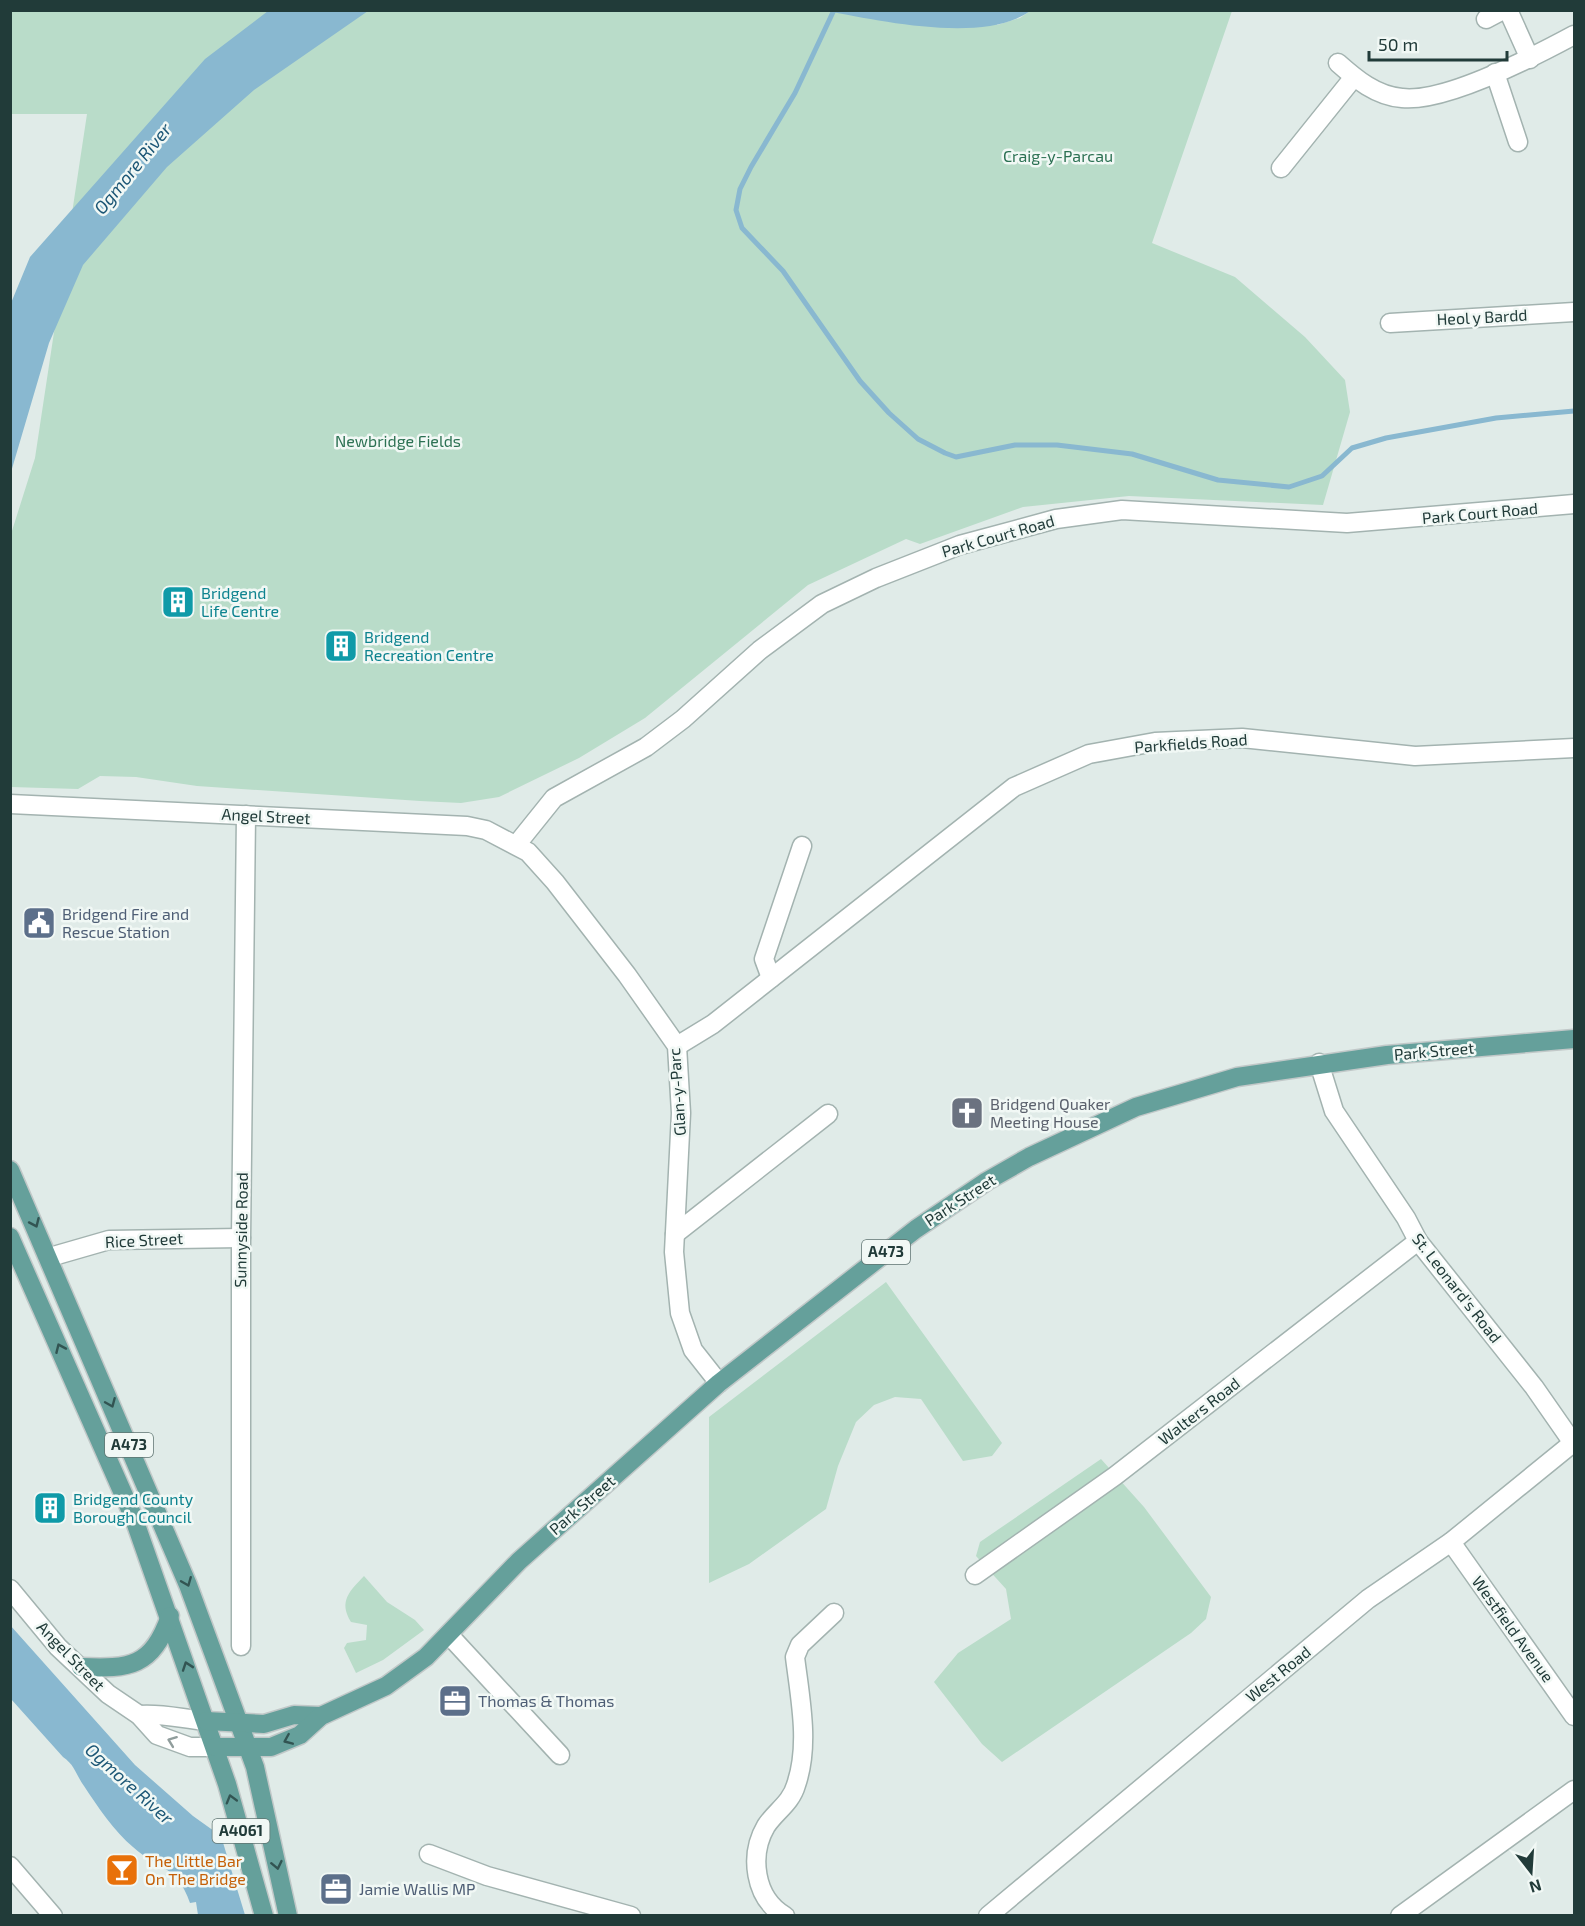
<svg xmlns="http://www.w3.org/2000/svg" width="1585" height="1926" viewBox="0 0 1585 1926" font-family="'Exo 2',sans-serif">
	<style>
		.green { fill: #b9dcc9 }
		.water { fill: #89b8d0 }
		.lines { fill: none; stroke-linecap: round; stroke-linejoin: round }
		.stream { stroke: #89b8d0; stroke-width: 5 }
		.minor-casing { stroke: #a3b3b0; stroke-width: 21 }
		.major-casing { stroke: #c1c8c8; stroke-width: 21 }
		.minor { stroke: #fff; stroke-width: 18 }
		.major { stroke: #65a09b; stroke-width: 18 }
		.oneway { stroke: #325452 }
		.oneway2 { stroke: #909d9c }
		.labels { text-anchor: middle; stroke-width: 5; stroke-linejoin: round; paint-order: stroke }
		.shield { fill: #f1f8f5; stroke: #5f7471; stroke-width: 1.5 }
		.shield-label { font-size: 15px; font-weight: bold; fill: #213b39 }
		.park-label { font-size: 16px; fill: #2c7153; stroke: #f1f8f5 }
		.street-label { font-size: 16px; fill: #213b39; stroke: #f1f8f5 }
		.culture-label { font-size: 16px; fill: #0d838f; stroke: #f1f8f5; text-anchor: start }
		.service-label { font-size: 16px; fill: #4e5e75; stroke: #f1f8f5; text-anchor: start }
		.worship-label { font-size: 16px; fill: #5b616d; stroke: #f1f8f5; text-anchor: start }
		.food-label { font-size: 16px; fill: #c56008; stroke: #f1f8f5; text-anchor: start }
		.water-label { font-size: 18px; font-style: italic; fill: #1c5776; stroke: #f1f8f5 }
	</style>
	<rect width="100%" height="100%" fill="#e0ebe8"/>
	<g class="green">
		<path d="M996 10 997 25 1020 18 1030 11H1232L1152 243 1235 277 1305 337 1345 380 1350 412 1323 505 1129 496 1023 507 920 544 906 539 808 585 645 718 579 758 499 797 461 803 420 801 197 786 136 777 100 776 78 789 11 787V534L35 458 87 114H11V11Z"/>
		<path d="M886 1282 1002 1443 992 1456 963 1461 921 1399 895 1397 874 1405 856 1422 838 1466 826 1509 749 1564 709 1583V1417Z"/>
		<path d="M1101 1459 1144 1507 1211 1597 1206 1619 1191 1633 1002 1762 982 1744 934 1682 958 1653 1011 1619 1006 1589 976 1556 980 1542Z"/>
		<path d="M364 1576 387 1602 415 1620 424 1630 383 1660 356 1673 344 1648 347 1643 366 1640 367 1625 351 1622C338 1601 350 1591 364 1576Z"/>
	</g>
	<g class="water">
		<path d="M268 11H368L254 90 167 167 83 265 49 343 11 472V303L30 257 205 59Z"/>
		<path d="M827 11 1030 10V11C985 44 880 21 827 11Z"/>
		<path d="M10 1625 135 1765 193 1816 221 1836 245 1915H198L196 1902 190 1903C177 1865 160 1871 133 1847 115 1832 97 1806 84 1786 76 1775 75 1765 63 1757L11 1699Z"/>
	</g>
	<g class="lines">
		<path class="stream" d="M834 10 795 93 751 167 740 189 736 210 742 228 783 271 860 381 889 413 918 439 945 453 956 457 1015 445H1057L1132 454 1218 480 1289 487 1322 476 1352 448 1386 438 1496 418 1574 411"/>
		<defs>
			<g id="minor">
				<path d="M1508 10 1530 59"/>
				<path d="M1486 19 1503 10"/>
				<path d="M1338 63C1356 79 1376 96 1402 98 1445 103 1535 56 1574 35"/>
				<path d="M1495 73 1518 142"/>
				<path d="M1281 168 1354 77"/>
				<path d="M1390 323 1574 312"/>
				<path d="M10 804 467 826 486 830 528 852 555 882 627 975 677 1046 681 1113 674 1252 680 1313 693 1350 719 1383"/>
				<path d="M517 844 554 798 646 747 683 719 760 650 822 604 876 578 960 545 1056 519 1122 510 1347 523 1574 504"/>
				<path d="M771 978 764 959 802 846"/>
				<path d="M677 1046 713 1024 1014 787 1089 754 1155 742 1242 738 1415 756 1574 748"/>
				<path d="M1319 1063 1334 1111 1406 1218 1418 1241 1534 1387 1573 1443"/>
				<path d="M675 1234 828 1114"/>
				<path d="M50 1257 109 1240 241 1238"/>
				<path d="M1451 1542 1574 1716"/>
				<path d="M975 1575 1115 1476 1418 1241"/>
				<path d="M10 1589 58 1647 108 1694 139 1715 157 1735 190 1747H215"/>
				<path d="M449 1635 560 1755"/>
				<path d="M241 1646V1238L246 815"/>
				<path d="M139 1715C163 1713 182 1719 206 1721"/>
				<path d="M429 1854 487 1876 631 1916"/>
				<path d="M10 1866 53 1916"/>
				<path d="M785 1916C754 1898 749 1855 766 1826 775 1812 791 1803 796 1785 810 1745 800 1698 795 1657L800 1645 834 1613"/>
				<path d="M988 1916 1368 1599 1451 1542 1574 1442"/>
				<path d="M1400 1916 1574 1790"/>
			</g>
			<g id="major">
				<path d="M10 1170 188 1585 222 1677 255 1767 288 1916"/>
				<path d="M10 1237 133 1516 227 1784 264 1916"/>
				<path d="M81 1667C130 1669 152 1667 170 1616"/>
				<path d="M206 1721 264 1724 294 1715 321 1716"/>
				<path d="M215 1747H271L300 1735 321 1716 386 1686 426 1657 519 1561 719 1383 916 1229 987 1181 1029 1157 1136 1107 1237 1077 1387 1055 1574 1039"/>
			</g>
		</defs>
		<use href="#minor" class="minor-casing"/>
		<use href="#major" class="major-casing"/>
		<use href="#minor" class="minor"/>
		<use href="#major" class="major"/>
	</g>
	<defs><path id="oneway-chevron" d="M-2-3.5L2.5 0L-2 3.5" fill="none" stroke-width="1.6" stroke-linecap="round" stroke-linejoin="round" transform="scale(1.5)"/></defs>
	<g class="oneway">
		<use href="#oneway-chevron" transform="translate(35 1223) rotate(66)"/>
		<use href="#oneway-chevron" transform="translate(60 1348) rotate(-114)"/>
		<use href="#oneway-chevron" transform="translate(111 1403) rotate(67)"/>
		<use href="#oneway-chevron" transform="translate(187 1582) rotate(68)"/>
		<use href="#oneway-chevron" transform="translate(187 1666) rotate(-109)"/>
		<use href="#oneway-chevron" transform="translate(288 1740) rotate(157)"/>
		<use href="#oneway-chevron" transform="translate(231 1799) rotate(-106)"/>
		<use href="#oneway-chevron" transform="translate(277 1865) rotate(78)"/>
	</g>
	<use class="oneway2" href="#oneway-chevron" transform="translate(172 1741) rotate(-159)"/>
	<defs>
		<symbol id="building-square" viewBox="-11 -11 22 22"><rect x="-9" y="-9" width="18" height="18" rx="4" fill="#0f9aa8" stroke="#f1f8f5"/><path d="M-4-6H4V6H1V3H-1V6H-4ZM-2.5-4.3h1.7v1.8h-1.7ZM.8-4.3h1.7v1.8H.8ZM-2.5-1h1.7V.8h-1.7ZM.8-1h1.7V.8H.8Z" fill="#fff"/></symbol>
		<symbol id="civic-square" viewBox="-11 -11 22 22"><rect x="-9" y="-9" width="18" height="18" rx="4" fill="#5c6f8a" stroke="#f1f8f5"/><path d="M-.6-6.5H3V-4.5H.6V-3L4-1V1h2V6H-6V1h2V-1L-.6-3ZM-1.2 2.5V6h2.4V2.5Z" fill="#fff"/></symbol>
		<symbol id="church-square" viewBox="-11 -11 22 22"><rect x="-9" y="-9" width="18" height="18" rx="4" fill="#6b7280" stroke="#f1f8f5"/><path d="M-1.2-6h2.4v3.5h3.3v2.4h-3.3V6h-2.4V-.1h-3.3v-2.4h3.3Z" fill="#fff"/></symbol>
		<symbol id="office-square" viewBox="-11 -11 22 22"><rect x="-9" y="-9" width="18" height="18" rx="4" fill="#5c6f8a" stroke="#f1f8f5"/><path d="M-6-3h4V-5.5h4V-3h4V5H-6ZM-1-4.5V-3h2v-1.5ZM-6 0V1H6V0Z" fill="#fff"/></symbol>
		<symbol id="bar-square" viewBox="-11 -11 22 22"><rect x="-9" y="-9" width="18" height="18" rx="4" fill="#e8710a" stroke="#f1f8f5"/><path d="M-6-5H6L.8 .8V4.5H3.5V6h-7V4.5H-.8V.8Z" fill="#fff"/></symbol>
	</defs>
	<g fill-rule="evenodd">
		<use href="#building-square" x="159" y="583" width="38" height="38"/>
		<use href="#building-square" x="322" y="627" width="38" height="38"/>
		<use href="#civic-square" x="20" y="904" width="38" height="38"/>
		<use href="#church-square" x="948" y="1094" width="38" height="38"/>
		<use href="#building-square" x="31" y="1489" width="38" height="38"/>
		<use href="#office-square" x="436" y="1682" width="38" height="38"/>
		<use href="#bar-square" x="103" y="1851" width="38" height="38"/>
		<use href="#office-square" x="317" y="1870" width="38" height="38"/>
	</g>
	<g class="labels">
		<g class="shield">
			<rect x="862" y="1240" width="48" height="24" rx="4.5"/>
			<rect x="105" y="1433" width="48" height="24" rx="4.5"/>
			<rect x="212.5" y="1819" width="57" height="24" rx="4.5"/>
		</g>
		<g class="shield-label">
			<text x="886" y="1257">A473</text>
			<text x="129" y="1450">A473</text>
			<text x="241" y="1836">A4061</text>
		</g>
		<g class="park-label">
			<text x="1058" y="162">Craig-y-Parcau</text>
			<text x="398" y="447">Newbridge Fields</text>
		</g>
		<g class="street-label">
			<text transform="translate(1482 317) rotate(-3)" y="6">Heol y Bardd</text>
			<text transform="translate(1480 513) rotate(-5)" y="6">Park Court Road</text>
			<text transform="translate(998 536) rotate(-16)" y="6">Park Court Road</text>
			<text transform="translate(1191 743) rotate(-4)" y="6">Parkfields Road</text>
			<text transform="translate(266 816) rotate(3)" y="6">Angel Street</text>
			<text transform="translate(1434 1051) rotate(-5)" y="6">Park Street</text>
			<text transform="translate(677 1092) rotate(-94)" y="6">Glan-y-Parc</text>
			<text transform="translate(960 1200) rotate(-33)" y="6">Park Street</text>
			<text transform="translate(241 1230) rotate(-89)" y="6">Sunnyside Road</text>
			<text transform="translate(144 1240) rotate(-3)" y="6">Rice Street</text>
			<text transform="translate(1457 1288) rotate(52)" y="6">St. Leonard's Road</text>
			<text transform="translate(1199 1411) rotate(-38)" y="6">Walters Road</text>
			<text transform="translate(582 1505) rotate(-41)" y="6">Park Street</text>
			<text transform="translate(1513 1629) rotate(54)" y="6">Westfield Avenue</text>
			<text transform="translate(71 1656) rotate(46)" y="6">Angel Street</text>
			<text transform="translate(1278 1674) rotate(-39)" y="6">West Road</text>
		</g>
		<g class="culture-label">
			<text x="201" y="599">Bridgend<tspan x="201" dy="18">Life Centre</tspan></text>
			<text x="364" y="643">Bridgend<tspan x="364" dy="18">Recreation Centre</tspan></text>
			<text x="73" y="1505">Bridgend County<tspan x="73" dy="18">Borough Council</tspan></text>
		</g>
		<g class="service-label">
			<text x="62" y="920">Bridgend Fire and<tspan x="62" dy="18">Rescue Station</tspan></text>
			<text x="478" y="1707">Thomas &amp; Thomas</text>
			<text x="359" y="1895">Jamie Wallis MP</text>
		</g>
		<g class="worship-label">
			<text x="990" y="1110">Bridgend Quaker<tspan x="990" dy="18">Meeting House</tspan></text>
		</g>
		<g class="food-label">
			<text x="145" y="1867">The Little Bar<tspan x="145" dy="18">On The Bridge</tspan></text>
		</g>
		<g class="water-label">
			<text transform="translate(133 169) rotate(-51)" y="6">Ogmore River</text>
			<text transform="translate(129 1784) rotate(42)" y="6">Ogmore River</text>
		</g>
	</g>
	<rect width="1585" height="1926" fill="none" stroke="#213b39" stroke-width="24"/>
	<g transform="translate(1531 1872) rotate(163)" stroke="#f1f8f5" stroke-width="4.5" paint-order="stroke">
	<path d="M0-4.5L10 22L0 15L-10 22Z" fill="#213b39"/>
	<text y="-9" font-size="16" font-weight="bold" text-anchor="middle" fill="#213b39">N</text>
	</g>
	<path d="M1369 51v9h138v-9" fill="none" stroke="#213b39" stroke-width="3"/>
	<text x="1378" y="51" font-size="18" fill="#213b39" stroke="#f1f8f5" stroke-width="4.5" paint-order="stroke">50 m</text>
</svg>
